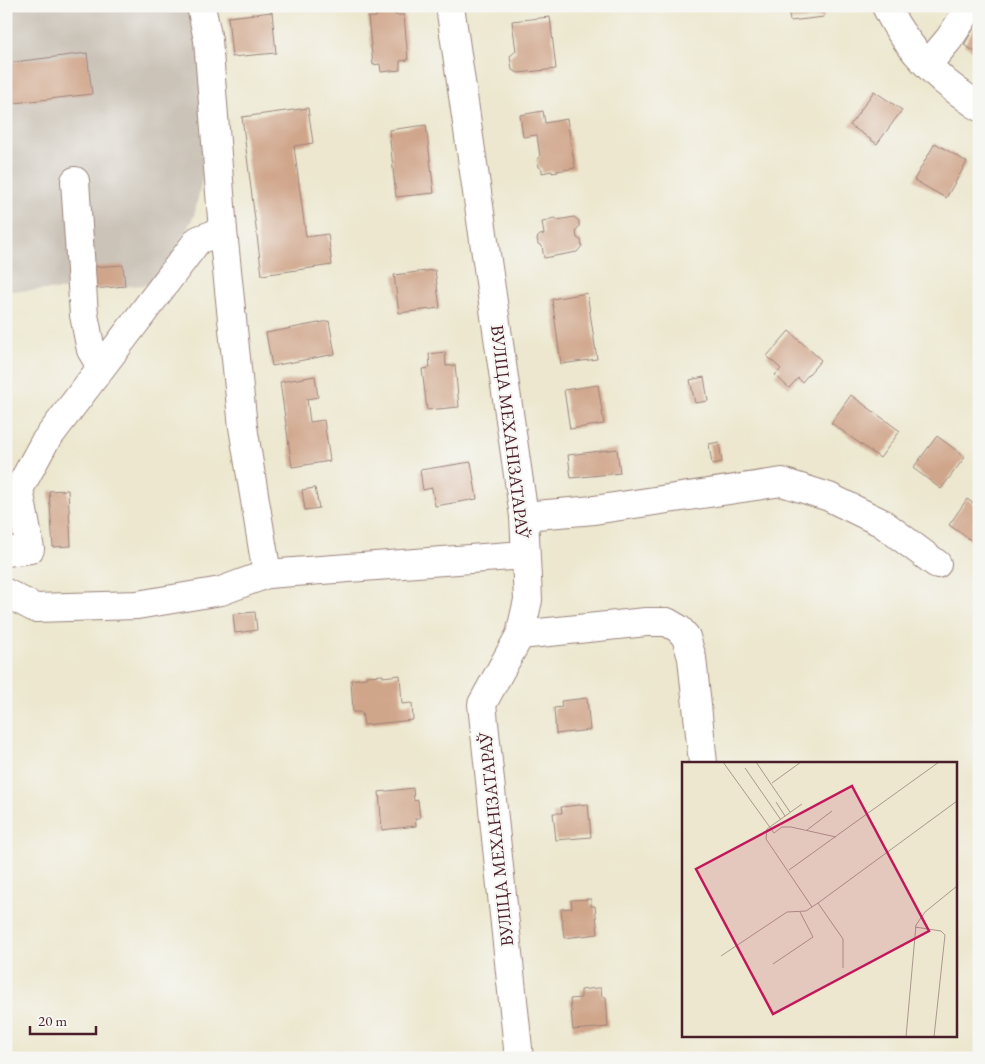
<svg xmlns="http://www.w3.org/2000/svg" width="985" height="1064" viewBox="0 0 985 1064" font-family="'EB Garamond',serif">
	<style>
		.industrial { fill: #cbc3b8 }
		.building { fill: #d0a68b }
		.lines { fill: none; stroke-linecap: round; stroke-linejoin: round }
		.minor-casing { stroke: #9b837c; stroke-width: 30 }
		.minor { stroke: #fff; stroke-width: 28 }
		.labels { text-anchor: middle; stroke-width: 4.5; stroke-linejoin: round; paint-order: stroke }
		.street-label { font-size: 18px; fill: #4a1f2b; stroke: #f6f6f2 }
		.inset-road { fill: none; stroke: #ab978d; stroke-width: 1 }
		.view { fill: #c2185b; fill-opacity: 0.15; stroke: #c2185b; stroke-width: 2.5 }
		.inset-edge { fill: none; stroke: #4a1f2b; stroke-width: 2.5 }
	</style>
	<rect width="100%" height="100%" fill="#f6f6f2"/>
	<filter id="ink" filterUnits="userSpaceOnUse"><feTurbulence type="fractalNoise" baseFrequency=".02" numOctaves="2"/><feDisplacementMap in="SourceGraphic" scale="10" xChannelSelector="R" yChannelSelector="G"/><feConvolveMatrix kernelMatrix="1 2 1 2 8 2 1 2 1" color-interpolation-filters="sRGB"/></filter>
	<filter id="wash" filterUnits="userSpaceOnUse"><feTurbulence type="fractalNoise" baseFrequency=".0096" numOctaves="4" result="noise"/><feDisplacementMap in="SourceGraphic" scale="20" xChannelSelector="R" yChannelSelector="G"/><feGaussianBlur stdDeviation="1.12" result="paint"/><feColorMatrix in="noise" values="0 0 0 0 0 0 0 0 0 0 0 0 0 0 0 0 0 1.4 0 .05"/><feComposite in="paint" operator="in"/></filter>
	<g filter="url(#wash)">
		<rect width="100%" height="100%" fill="#ece7ce"/>
		<path class="industrial" d="M6 6H192L199 48 203 174 194 216 156 284 93 289 6 291Z"/>
		<g id="blocks">
			<g class="building">
				<path d="M788 6H823L824 17 790 21Z"/>
				<path d="M395 8V15H404L408 60 400 61V70L381 72 380 64 373 65 368 17H376L375 10Z"/>
				<path d="M272 12 276 53 232 57 228 17Z"/>
				<path d="M550 17 556 69 518 73 512 70 510 56 516 51 512 21Z"/>
				<path d="M979 19V54L964 45Z"/>
				<path d="M87 53 92 94 6 104V63Z"/>
				<path d="M874 91 902 110 877 144 850 125Z"/>
				<path d="M308 108 313 143 294 146 306 237 328 234 332 265 262 275 242 117Z"/>
				<path d="M543 111 545 123 567 119 575 168 557 171 558 172 552 173V171L542 173V169L539 167 537 160 540 157 537 135 523 137 520 115Z"/>
				<path d="M426 125 434 193 396 197 389 130Z"/>
				<path d="M935 143 967 162 946 198 914 180Z"/>
				<path d="M574 217 579 221V227L576 230 577 238 581 240 582 246 577 252 544 258 542 246 538 244 537 238 540 235 544 234 542 222 548 221 550 219 555 218 558 220Z"/>
				<path d="M123 265 125 286 93 289 91 267Z"/>
				<path d="M435 270 440 308 399 313 394 275Z"/>
				<path d="M587 293 597 359 561 364 552 299Z"/>
				<path d="M329 321 335 354 272 366 266 333Z"/>
				<path d="M789 331 821 360 802 382 798 378 789 388 775 375 781 369 767 356Z"/>
				<path d="M445 352 446 366 455 365 459 407 427 410 422 369 430 368 429 354Z"/>
				<path d="M315 376 318 397 307 399 310 422 324 420 330 461 292 467 280 382Z"/>
				<path d="M704 377 708 401 695 403 690 380Z"/>
				<path d="M598 385 604 424 570 429 564 390Z"/>
				<path d="M851 395 900 431 880 458 831 423Z"/>
				<path d="M937 436 965 457 941 489 913 468Z"/>
				<path d="M719 442 722 462 712 464 709 444Z"/>
				<path d="M617 449 620 473 571 478 568 455Z"/>
				<path d="M471 462 477 499 435 506 432 488 423 490 420 470Z"/>
				<path d="M315 488 319 508 305 510 302 490Z"/>
				<path d="M68 490 71 546 53 547 49 491Z"/>
				<path d="M967 499 979 507V531L972 541 949 525Z"/>
				<path d="M255 612 257 630 235 633 233 614Z"/>
				<path d="M383 675V677L400 675 402 704 412 703 413 720 364 725 362 712H353L351 680 366 678V676Z"/>
				<path d="M587 698 590 730 556 734 554 708 562 707 561 701Z"/>
				<path d="M413 788 414 801 418 800 420 818H415L416 826 382 830 379 792Z"/>
				<path d="M588 804 591 837 556 840 553 813H562L561 807Z"/>
				<path d="M591 899V906H595L598 934 564 938 561 909 572 908 571 900Z"/>
				<path d="M597 988H601L602 997H606L608 1027 573 1030 570 999 581 998V990Z"/>
			</g>
		</g>
	</g>
	<g filter="url(#ink)">
		<use href="#blocks" fill-opacity="0" stroke="#9b837c" stroke-width="1"/>
		<g class="lines">
			<defs>
				<g id="minor">
					<path d="M201 6 208 40 223 231 243 427 267 574"/>
					<path d="M450 6 524 516 528 600 520 635 482 704 519 1058"/>
					<path d="M886 6C899 35 921 60 944 81 955 90 967 98 979 107"/>
					<path d="M928 64 949 39 971 6"/>
					<path d="M75 181 84 315 91 350 101 367"/>
					<path d="M524 516 594 510 782 482 829 497 882 523 937 564"/>
					<path d="M6 552 30 549 19 489 44 443 198 240 223 231"/>
					<path d="M6 593 35 608 137 605 221 591 267 574 525 555"/>
					<path d="M520 635 646 622H667L679 629 686 637 692 658 703 763"/>
				</g>
			</defs>
			<use href="#minor" class="minor-casing"/>
			<use href="#minor" class="minor"/>
		</g>
	</g>
	<g class="labels">
		<g class="street-label">
			<text transform="translate(510 432) rotate(83)" y="6">ВУЛІЦА МЕХАНІЗАТАРАЎ</text>
			<text transform="translate(496 839) rotate(-96)" y="6">ВУЛІЦА МЕХАНІЗАТАРАЎ</text>
		</g>
	</g>
	<g transform="translate(682 762)">
		<rect width="275" height="275" fill="#ece7ce"/>
		<path class="inset-road" d="M41 0 92 71 100 65H109L154 75M74 0 108 50M63 6 99 58M90 21 119 0M94 40 103 54M120 42 85 67 84 77 130 145M125 68 150 49M107 108 257 0M136 141 161 177V206M233 165 259 169 263 173 252 275M39 194 105 150 124 149 136 141 275 39M91 202 131 175 118 150M224 275 234 163 243 150 275 124"/>
		<path class="view" d="M170 24 247 169 91 252 14 107Z"/>
		<rect width="275" height="275" class="inset-edge"/>
	</g>
	<rect width="985" height="1064" fill="none" stroke="#f6f6f2" stroke-width="25"/>
	<path d="M30 1026v8h66v-8" fill="none" stroke="#4a1f2b" stroke-width="2.5"/>
	<text x="38" y="1026" font-size="15" fill="#4a1f2b" stroke="#f6f6f2" stroke-width="4" paint-order="stroke">20 m</text>
</svg>
